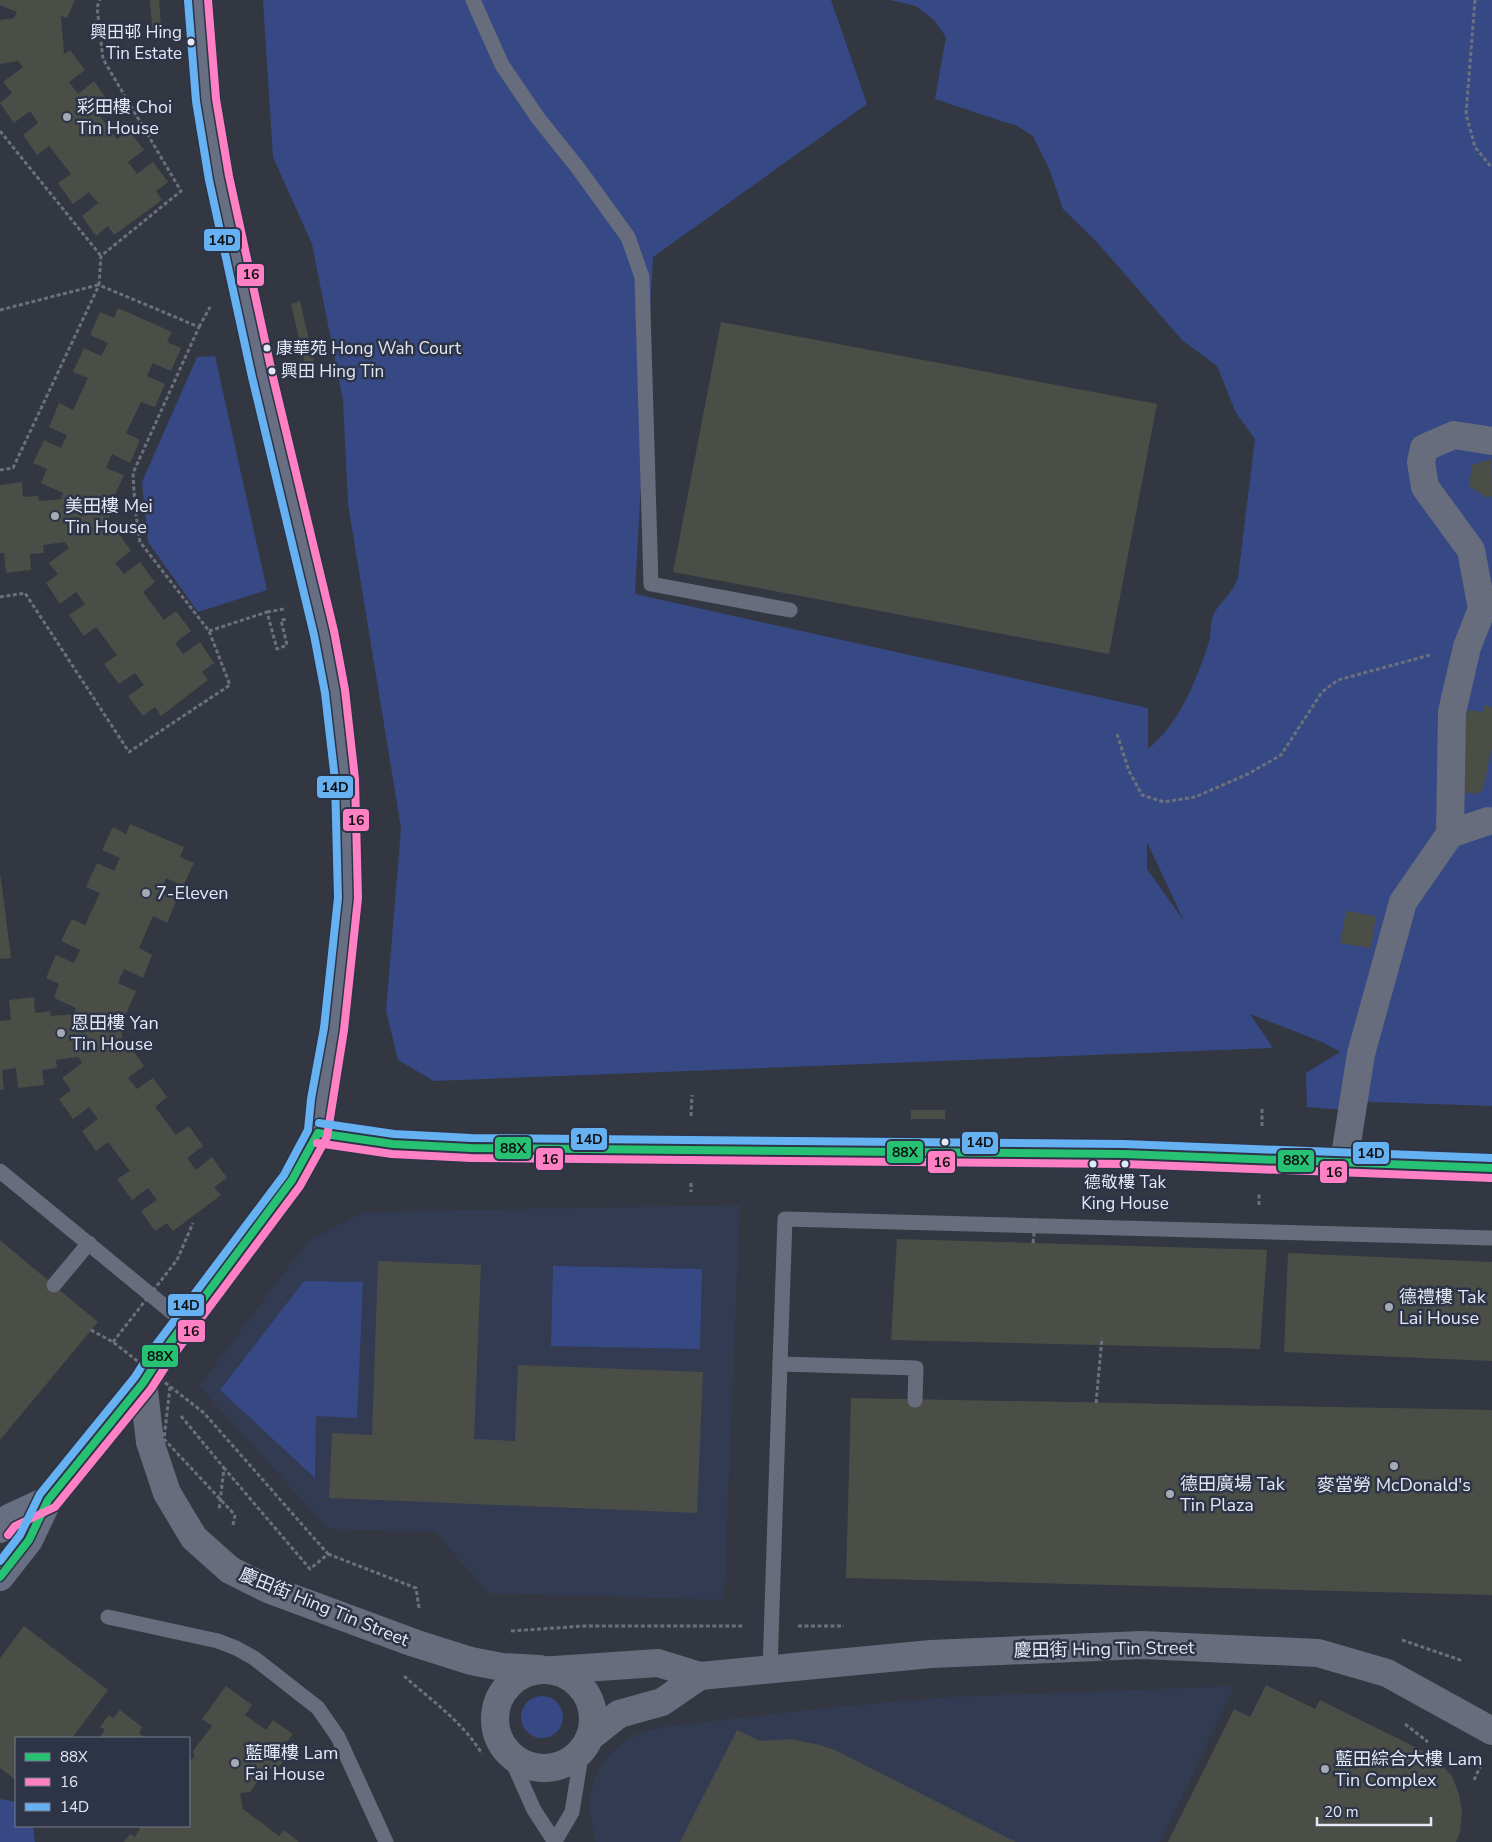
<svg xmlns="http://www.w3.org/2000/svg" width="1492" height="1842" viewBox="0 0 1492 1842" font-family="'Nunito Sans','Noto Sans TC',sans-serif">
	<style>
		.built { fill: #323b52 }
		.green { fill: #364984; fill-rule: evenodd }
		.building { fill: #4a4e47 }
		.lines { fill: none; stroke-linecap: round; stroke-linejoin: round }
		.path { stroke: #6c707c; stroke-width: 3; stroke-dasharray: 4 2.5; stroke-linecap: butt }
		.lane { stroke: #676d7c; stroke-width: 15 }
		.street { stroke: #676d7c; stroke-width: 28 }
		.secondary { stroke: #696f82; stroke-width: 28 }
		.path-bridge { stroke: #6c707c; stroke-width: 3; stroke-dasharray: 4 2.5; stroke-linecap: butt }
		.bus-1-casing { stroke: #2d3447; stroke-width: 11 }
		.bus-2-casing { stroke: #2d3447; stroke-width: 11 }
		.bus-3-casing { stroke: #2d3447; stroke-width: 11 }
		.bus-1 { stroke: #26c172; stroke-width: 8 }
		.bus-2 { stroke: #ff80c5; stroke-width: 8 }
		.bus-3 { stroke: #66b1f2; stroke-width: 8 }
		.bus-dot { fill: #e3e8f4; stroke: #2d3447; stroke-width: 2 }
		.poi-dot { fill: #a5aab5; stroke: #2d3447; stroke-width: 2 }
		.labels { text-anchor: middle; stroke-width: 5; stroke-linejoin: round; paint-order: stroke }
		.bus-label { font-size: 17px; fill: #e3e8f4; stroke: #2d3447; text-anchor: start }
		.poi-label { font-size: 18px; fill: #e3e8f4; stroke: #2d3447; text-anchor: start }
		.street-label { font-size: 18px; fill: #e3e8f4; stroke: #2d3447 }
		.line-badge { stroke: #2d3447; stroke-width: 2 }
		.pale-badge-label { font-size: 14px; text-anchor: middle; font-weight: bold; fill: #111 }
	</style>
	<rect width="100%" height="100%" fill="#333741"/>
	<g class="built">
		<path d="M740 1205 724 1600 488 1593 435 1532 328 1529 199 1386 308 1241 364 1212Z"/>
		<path d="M1235 1686 1160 1842H596L590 1816V1798L594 1780 602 1764 614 1750 628 1738 645 1731 663 1727 824 1708 948 1697Z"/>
	</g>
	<g class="green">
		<path d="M263 0H831L867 104 653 257 635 594 1148 708V749C1180 723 1196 681 1209 642 1211 634 1210 624 1213 616 1218 603 1232 596 1238 577L1255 439 1236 413 1217 366 1182 340 1096 241 1063 209 1050 171 1033 136 1017 126 935 99 946 37 934 20 916 6 890 0H1492V1106L1344 1101 1343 1110 1307 1107 1306 1073 1340 1052 1322 1042 1250 1014 1273 1048 434 1081 398 1060 386 1011 401 828 348 504 343 400 312 244 273 157ZM1147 842 1184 921 1147 869Z"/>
		<path d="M215 356 267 590 198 612 148 542 142 482 197 357Z"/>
		<path d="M553 1266 702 1269 700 1349 551 1346Z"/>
		<path d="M304 1281 363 1282 357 1418 316 1416 315 1478 220 1390Z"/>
		<circle cx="542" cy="1717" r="21"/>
		<path d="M0 1799 16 1802V1826H33L35 1842H0Z"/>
	</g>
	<g class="building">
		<path d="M0 0H75L67 18 61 16 64 54 70 50 85 70 69 82 78 94 94 81 108 101 96 111 117 139 129 130 144 150 128 162 137 174 153 162 168 182 156 191 162 200 114 235 108 226 96 236 82 216 98 203 89 192 73 204 58 183 71 174 49 146 37 155 23 135 38 123 30 111 14 123 0 103 12 93 3 82 23 67 18 61 0 64V20L14 18 17 12 0 5Z"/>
		<path d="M150 0H159L162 37 153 38Z"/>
		<path d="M300 301 314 362 305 364 291 304Z"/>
		<path d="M118 308 172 332 167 342 181 348 171 371 153 363 147 376 165 384 155 407 141 402 126 433 140 440 130 463 112 454 106 468 124 475 113 499 107 496 111 535 116 530 131 551 115 563 124 574 140 562 155 582 143 592 164 620 176 611 191 631 175 643 183 654 200 642 214 663 202 672 208 680 161 716 155 707 143 716 128 696 144 685 135 673 119 684 104 664 117 655 96 627 84 636 69 615 85 604 76 592 60 604 46 583 58 574 49 563 69 548 65 542 43 545 44 553 30 554 31 570 6 573 4 553H0V485L22 482 23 497 38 496 39 501 61 499 63 493 41 483 47 469 33 463 44 440 61 448 67 435 49 427 59 403 73 410 88 378 73 372 84 348 101 356 108 343 90 335 100 312 114 318Z"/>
		<path d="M721 322 1157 404 1109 654 673 572Z"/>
		<path d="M1491 459 1492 496 1487 498 1469 486 1472 465Z"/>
		<path d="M1484 705 1492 707V747L1483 789 1478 794 1457 792 1467 710 1484 712Z"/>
		<path d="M130 824 184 847 180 857 194 863 183 886 166 878 160 891 177 899 167 923 153 916 139 948 152 955 143 978 124 969 118 983 136 991 126 1014 120 1011 123 1050 129 1045 144 1066 128 1078 137 1089 153 1078 167 1097 155 1107 176 1135 189 1126 203 1146 187 1158 196 1170 212 1157 227 1178 214 1187 221 1195 173 1231 167 1223 155 1231 141 1211 157 1200 148 1188 132 1200 117 1179 130 1171 108 1142 96 1151 82 1131 98 1119 89 1107 73 1119 59 1099 71 1090 62 1078 82 1063 78 1057 56 1060 57 1068 42 1070 44 1085 18 1088 16 1068 2 1070 4 1089 0 1090V1021L11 1020 9 1000 34 997 35 1013 50 1011 51 1016 74 1014 76 1008 54 998 59 984 46 978 56 955 74 963 80 950 61 941 72 919 85 925 100 893 86 887 97 863 114 871 120 858 102 850 113 827 126 834Z"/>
		<path d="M0 872 11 958 0 959Z"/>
		<path d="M1346 911 1376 916 1371 948 1340 943Z"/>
		<rect x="911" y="1110" width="34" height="9"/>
		<path d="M897 1239 1267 1250 1260 1349 891 1340Z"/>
		<path d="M0 1240 98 1322 0 1440Z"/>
		<path d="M1288 1253 1492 1262V1361L1284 1352Z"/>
		<path d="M378 1261 481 1265 474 1439 515 1441 518 1365 703 1372 697 1513 329 1498 332 1433 372 1435Z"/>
		<path d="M851 1398 1492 1410V1595L846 1578Z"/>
		<path d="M24 1626 108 1690 72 1738H16V1780L0 1768V1658Z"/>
		<path d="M1266 1685 1315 1709 1320 1700 1423 1751 1439 1762 1452 1776 1459 1794 1462 1813 1460 1832 1456 1842H1168L1234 1709 1250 1717Z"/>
		<path d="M226 1686 252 1705 245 1715 266 1730 273 1720 293 1734 285 1744 292 1749 275 1772 268 1767 250 1792 240 1793 243 1809 279 1836 284 1830 299 1842H124L130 1834 135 1837 140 1829 139 1826H189V1760L194 1758 193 1751 212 1726 202 1719Z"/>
		<path d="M120 1710 142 1727 139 1733 146 1738H99L105 1730 100 1727 109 1715 113 1718Z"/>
		<path d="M737 1730 760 1741 791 1739 820 1745 835 1750 1016 1842H680Z"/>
	</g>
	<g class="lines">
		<g class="path">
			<path d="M1475 0 1466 114 1475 147 1492 168"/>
			<path d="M0 131 101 256"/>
			<path d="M0 310 98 285"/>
			<path d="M199 327 210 307"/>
			<path d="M0 470 13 468 99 285"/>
			<path d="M0 597 25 593 129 752 230 685 209 631 140 542 135 508 133 473 199 327 99 285 101 256 181 191 103 59 97 7 100 0"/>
			<path d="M267 612 284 609"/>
			<path d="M209 631 267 612 277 649 287 645 281 620 287 619"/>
			<path d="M1117 734 1129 771 1142 795 1164 802 1195 797 1248 774 1281 755 1322 692 1338 680 1430 655"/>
			<path d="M691 1116 692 1095"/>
			<path d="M1262 1126V1109"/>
			<path d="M691 1183V1192"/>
			<path d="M1259 1205V1192"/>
			<path d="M1096 1403 1102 1338"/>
			<path d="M181 1416 224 1468 219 1511"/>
			<path d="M233 1525 235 1515"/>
			<path d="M328 1554 416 1588 419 1608"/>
			<path d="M798 1626H844"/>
			<path d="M511 1631 585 1626H744"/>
			<path d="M1402 1640 1463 1661"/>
			<path d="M404 1676C432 1701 463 1722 482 1754"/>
			<path d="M1405 1724 1428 1742"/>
			<path d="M1474 1780 1482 1763"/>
		</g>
		<g class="lane">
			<path d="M473 0 502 65 538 118 578 168 628 237 642 277 651 584 790 610"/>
			<path d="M0 1171 185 1323"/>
			<path d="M54 1285 89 1243"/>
			<path d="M780 1364 785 1219 1492 1238"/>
			<path d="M108 1617 218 1641 236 1648 254 1658 318 1708 338 1737 386 1842"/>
			<path d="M770 1670 780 1364 916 1368 915 1400"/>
			<path d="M510 1756 534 1810 555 1842"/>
			<path d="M555 1841 572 1812 582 1750"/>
		</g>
		<g class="street">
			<path d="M1450 834 1452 712 1467 647 1482 609 1471 550 1425 487 1421 462 1424 448 1454 435 1492 441"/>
			<path d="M1344 1162 1361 1054 1403 902 1450 834 1488 821"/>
			<path d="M143 1383 150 1442 167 1493 194 1538 230 1570 268 1589 414 1643 471 1661 502 1667 540 1669"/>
			<circle cx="544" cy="1719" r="49"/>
			<path d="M554 1670 658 1663 700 1676 931 1654 1142 1645 1318 1653 1387 1673 1492 1731"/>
			<path d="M590 1737 619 1714 662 1702 700 1676"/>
		</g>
		<g class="secondary">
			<path d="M318 1133 393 1144 471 1148 1124 1154 1492 1168"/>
			<path d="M0 1529 9 1518 48 1500"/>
			<path d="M0 1577 29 1540 48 1500 143 1383 161 1355 292 1180 318 1133 321 1101 334 1029 348 898 345 779 335 692 324 633 262 375 219 178 206 100 198 0"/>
		</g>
		<g class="path-bridge">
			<path d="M1033 1243 1036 1217"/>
			<path d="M91 1330 113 1342 204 1413 328 1554 310 1569 224 1468"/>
			<path d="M113 1342 177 1260 193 1223"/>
			<path d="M170 1387 164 1439 235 1515"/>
		</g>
		<defs>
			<g id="bus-1">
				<path d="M318 1133 393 1144 471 1148 1124 1154 1492 1168"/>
				<path d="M0 1577 29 1540 48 1500 143 1383 161 1355 292 1180 318 1133"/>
			</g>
			<g id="bus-2">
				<path d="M317 1143 392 1154 471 1158 1124 1164 1492 1178"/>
				<path d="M8 1535 15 1526 55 1507 151 1389 169 1361 300 1186 327 1137 344 1030 358 898 355 779 345 690 334 631 272 373 229 176 216 99 208 0"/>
			</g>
			<g id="bus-3">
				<path d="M319 1123 394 1134 471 1138 1124 1144 1492 1158"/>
				<path d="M0 1561 20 1535 40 1494 135 1377 153 1349 284 1175 308 1130 311 1099 324 1028 338 898 335 780 325 693 314 635 252 377 209 180 196 101 188 1"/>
			</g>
		</defs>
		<use href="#bus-1" class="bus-1-casing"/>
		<use href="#bus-2" class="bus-2-casing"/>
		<use href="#bus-3" class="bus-3-casing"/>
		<use href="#bus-1" class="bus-1"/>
		<use href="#bus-2" class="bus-2"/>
		<use href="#bus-3" class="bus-3"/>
	</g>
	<g class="bus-dot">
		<circle cx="191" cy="42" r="4.5"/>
		<circle cx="267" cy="348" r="4.5"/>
		<circle cx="272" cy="371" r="4.5"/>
		<circle cx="945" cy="1142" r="4.5"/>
		<circle cx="1093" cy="1164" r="4.5"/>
		<circle cx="1125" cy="1164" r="4.5"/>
	</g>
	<g class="poi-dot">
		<circle cx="67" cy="117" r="5"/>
		<circle cx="55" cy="516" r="5"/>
		<circle cx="146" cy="893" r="5"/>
		<circle cx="61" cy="1033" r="5"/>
		<circle cx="1389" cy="1307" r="5"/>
		<circle cx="1394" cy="1466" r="5"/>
		<circle cx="1170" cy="1494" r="5"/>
		<circle cx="235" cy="1763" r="5"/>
		<circle cx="1325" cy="1769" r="5"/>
	</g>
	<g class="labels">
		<g class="bus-label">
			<text x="182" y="38" text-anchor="end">興田邨 Hing<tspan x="182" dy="21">Tin Estate</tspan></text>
			<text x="276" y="354">康華苑 Hong Wah Court</text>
			<text x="281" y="377">興田 Hing Tin</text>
			<text x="1125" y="1188" text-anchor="middle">德敬樓 Tak<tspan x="1125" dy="21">King House</tspan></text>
		</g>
		<g class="poi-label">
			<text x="77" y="113">彩田樓 Choi<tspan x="77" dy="21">Tin House</tspan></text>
			<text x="65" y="512">美田樓 Mei<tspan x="65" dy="21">Tin House</tspan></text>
			<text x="156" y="899">7-Eleven</text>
			<text x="71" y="1029">恩田樓 Yan<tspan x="71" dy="21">Tin House</tspan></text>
			<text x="1399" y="1303">德禮樓 Tak<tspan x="1399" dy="21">Lai House</tspan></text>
			<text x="1180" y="1490">德田廣場 Tak<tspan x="1180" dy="21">Tin Plaza</tspan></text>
			<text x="1394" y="1491" text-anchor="middle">麥當勞 McDonald's</text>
			<text x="245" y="1759">藍暉樓 Lam<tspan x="245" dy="21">Fai House</tspan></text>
			<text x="1335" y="1765">藍田綜合大樓 Lam<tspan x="1335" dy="21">Tin Complex</tspan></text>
		</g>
		<g class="street-label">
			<text transform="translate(324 1607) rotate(22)" y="6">慶田街 Hing Tin Street</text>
			<text transform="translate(1104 1649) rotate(-1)" y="6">慶田街 Hing Tin Street</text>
		</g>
	</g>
	<g class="line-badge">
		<rect x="203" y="228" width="38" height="24" rx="5" fill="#66b1f2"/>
		<rect x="236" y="263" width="29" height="24" rx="5" fill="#ff80c5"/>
		<rect x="316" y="775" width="38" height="24" rx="5" fill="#66b1f2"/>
		<rect x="342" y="808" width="28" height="24" rx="5" fill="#ff80c5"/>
		<rect x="570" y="1127" width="38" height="24" rx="5" fill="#66b1f2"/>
		<rect x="961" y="1131" width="38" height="24" rx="5" fill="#66b1f2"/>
		<rect x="494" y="1136" width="38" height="24" rx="5" fill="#26c172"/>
		<rect x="886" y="1140" width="38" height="24" rx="5" fill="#26c172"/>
		<rect x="1352" y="1141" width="38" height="24" rx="5" fill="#66b1f2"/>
		<rect x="535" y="1147" width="29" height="24" rx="5" fill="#ff80c5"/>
		<rect x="1277" y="1149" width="38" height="24" rx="5" fill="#26c172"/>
		<rect x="927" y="1150" width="29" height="24" rx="5" fill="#ff80c5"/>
		<rect x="1319" y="1160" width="29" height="24" rx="5" fill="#ff80c5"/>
		<rect x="167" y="1293" width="38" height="24" rx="5" fill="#66b1f2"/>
		<rect x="177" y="1319" width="29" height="24" rx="5" fill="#ff80c5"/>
		<rect x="141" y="1344" width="38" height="24" rx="5" fill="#26c172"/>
	</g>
	<g class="pale-badge-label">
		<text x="222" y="245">14D</text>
		<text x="251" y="279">16</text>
		<text x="335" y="792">14D</text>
		<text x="356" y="825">16</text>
		<text x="589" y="1144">14D</text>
		<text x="980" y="1147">14D</text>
		<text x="513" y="1153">88X</text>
		<text x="905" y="1157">88X</text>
		<text x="1371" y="1158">14D</text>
		<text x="550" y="1164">16</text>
		<text x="1296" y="1165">88X</text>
		<text x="942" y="1167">16</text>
		<text x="1334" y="1177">16</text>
		<text x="186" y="1310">14D</text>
		<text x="191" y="1336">16</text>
		<text x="160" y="1361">88X</text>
	</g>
	<rect x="15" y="1737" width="175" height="90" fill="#2d3447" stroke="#767c8c"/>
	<rect x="25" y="1753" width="25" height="8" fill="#26c172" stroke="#767c8c"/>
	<text x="60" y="1762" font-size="15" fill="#e3e8f4">88X</text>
	<rect x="25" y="1778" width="25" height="8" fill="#ff80c5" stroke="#767c8c"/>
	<text x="60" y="1787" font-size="15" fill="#e3e8f4">16</text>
	<rect x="25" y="1803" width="25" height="8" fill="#66b1f2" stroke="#767c8c"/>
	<text x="60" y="1812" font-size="15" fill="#e3e8f4">14D</text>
	<path d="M1317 1817v8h114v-8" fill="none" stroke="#e3e8f4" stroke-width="2.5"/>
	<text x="1324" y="1817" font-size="15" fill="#e3e8f4" stroke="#2d3447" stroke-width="4" paint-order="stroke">20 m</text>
</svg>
